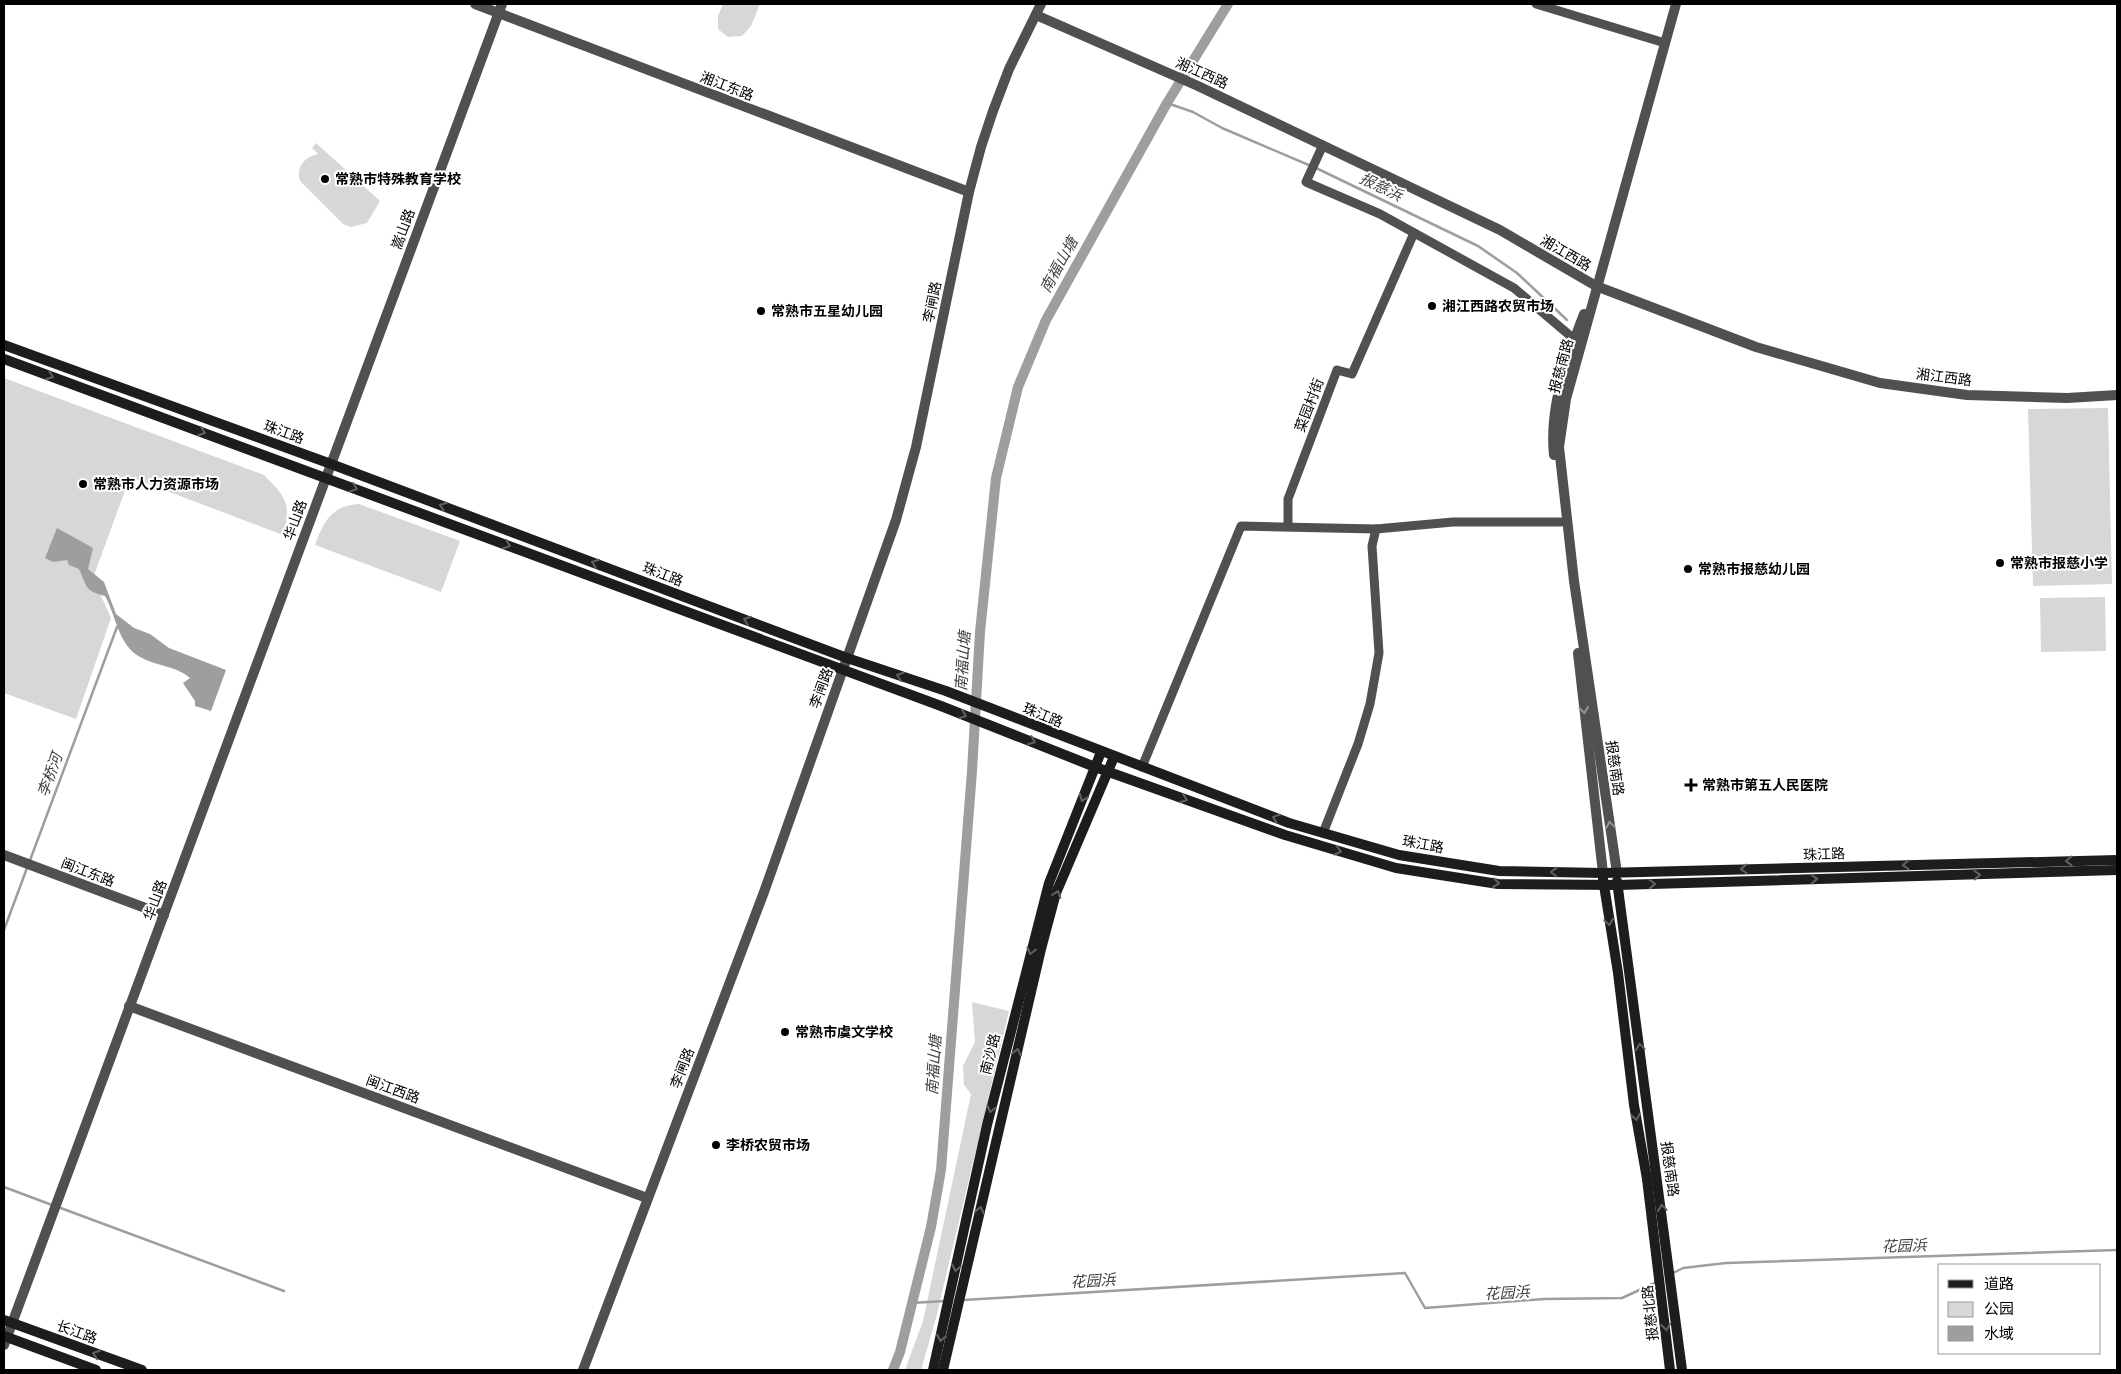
<svg xmlns="http://www.w3.org/2000/svg" width="2121" height="1374" viewBox="0 0 2121 1374" font-family="Signika,'Noto Sans SC',sans-serif">
	<style>
		.green { fill: #d7d7d7 }
		.water { fill: #9e9e9e }
		.lines { fill: none; stroke-linecap: round; stroke-linejoin: round }
		.stream { stroke: #9e9e9e; stroke-width: 2.5 }
		.canal { stroke: #9e9e9e; stroke-width: 10 }
		.minor { stroke: #505050; stroke-width: 9 }
		.tertiary { stroke: #505050; stroke-width: 10 }
		.secondary { stroke: #1d1d1d; stroke-width: 10 }
		.oneway { stroke: #616161 }
		.oneway2 { stroke: #969696 }
		.poi-dot { fill: #000; stroke: #fff; stroke-width: 2 }
		.labels { text-anchor: middle; stroke-width: 4; stroke-linejoin: round; paint-order: stroke }
		.street-label { font-size: 14px; fill: #000; stroke: #fff }
		.poi-label { font-size: 14px; font-weight: bold; fill: #000; stroke: #fff; text-anchor: start }
		.water-label { font-size: 15px; font-style: italic; fill: #3f3f3f; stroke: #fff }
	</style>
	<rect width="100%" height="100%" fill="#fff"/>
	<g class="green">
		<path d="M723 4H760L751 26 742 36 728 37 718 29V16Z"/>
		<path d="M316 143 380 201 367 223 351 227 343 224 300 181C296 167 304 157 318 154L312 148Z"/>
		<path d="M4 378 264 475C286 497 292 504 283 535L130 477 93 578 111 618 76 719 4 693Z"/>
		<path d="M2108 408 2112 584 2033 586 2028 409Z"/>
		<path d="M359 504 460 541 441 592 315 545C324 521 331 506 359 504Z"/>
		<path d="M2105 597 2106 651 2041 652 2040 598Z"/>
		<path d="M972 1002 1009 1011 936 1318 921 1370H905L923 1321 971 1094 964 1085 963 1066 975 1042Z"/>
	</g>
	<path class="water" d="M57 528 93 548 88 569 104 582 116 614 134 628 150 634 169 648 226 670 211 711 195 706V701L183 683 190 678C177 666 156 666 140 657 118 645 116 615 105 596 84 591 87 586 79 569L69 565 67 560 53 562 45 558Z"/>
	<g class="lines">
		<g class="stream">
			<path d="M1167 103 1193 112 1222 128 1311 166"/>
			<path d="M1316 168 1478 246 1517 273 1567 320"/>
			<path d="M29 863 117 627"/>
			<path d="M4 930 27 868"/>
			<path d="M4 1187 52 1205"/>
			<path d="M58 1207 284 1291"/>
			<path d="M1673 1273 1683 1268 1726 1263 2117 1250"/>
			<path d="M963 1300 1405 1273 1425 1308 1544 1299 1622 1298 1657 1282"/>
			<path d="M911 1303 945 1301"/>
		</g>
		<path class="canal" d="M893 1370 900 1352 931 1227 941 1170 972 771 980 632 996 478 1018 387 1046 320 1167 103 1228 4"/>
		<g class="minor">
			<path d="M1536 4 1665 43"/>
			<path d="M1323 145 1306 182 1380 214 1514 288 1574 339"/>
			<path d="M1288 526V499L1337 370 1352 374 1414 233"/>
			<path d="M1142 767 1241 526 1376 529 1453 522H1561"/>
			<path d="M1323 833 1358 744 1370 704 1379 653 1372 546 1376 529"/>
		</g>
		<g class="tertiary">
			<path d="M475 4 969 192"/>
			<path d="M1036 15 1198 86 1500 230 1596 286 1756 347 1880 383 1967 395 2067 398 2117 395"/>
			<path d="M1554 455C1549 407 1567 358 1584 314"/>
			<path d="M1578 653 1603 873"/>
			<path d="M4 855 164 915"/>
			<path d="M1617 873 1574 581 1559 447 1566 399 1676 4"/>
			<path d="M129 1006 647 1198"/>
			<path d="M4 1345 502 4"/>
			<path d="M583 1370 764 892 896 520 916 447 969 192 981 147 993 111 1009 69 1041 4"/>
		</g>
		<g class="secondary">
			<path d="M4 345 331 464 847 658 946 691 1289 823 1399 855 1499 871 1603 873 2117 860"/>
			<path d="M4 359 941 706 1095 767 1285 835 1396 868 1498 884 1618 885 2117 870"/>
			<path d="M1603 879 1618 973 1634 1105 1647 1179 1670 1370"/>
			<path d="M1617 881 1682 1370"/>
			<path d="M4 1320 142 1370"/>
			<path d="M4 1336 96 1370"/>
			<path d="M933 1370 987 1125 1049 883 1101 752"/>
			<path d="M943 1370 1041 949 1056 893 1114 757"/>
		</g>
	</g>
	<defs><path id="oneway-chevron" d="M-2-3.5L2.5 0L-2 3.5" fill="none" stroke-width="1.6" stroke-linecap="round" stroke-linejoin="round" transform="scale(1.25)"/></defs>
	<g class="oneway">
		<use href="#oneway-chevron" transform="translate(50 376) rotate(20)"/>
		<use href="#oneway-chevron" transform="translate(202 432) rotate(20)"/>
		<use href="#oneway-chevron" transform="translate(354 488) rotate(21)"/>
		<use href="#oneway-chevron" transform="translate(443 506) rotate(-159)"/>
		<use href="#oneway-chevron" transform="translate(507 545) rotate(21)"/>
		<use href="#oneway-chevron" transform="translate(595 563) rotate(-159)"/>
		<use href="#oneway-chevron" transform="translate(747 620) rotate(-159)"/>
		<use href="#oneway-chevron" transform="translate(900 676) rotate(-161)"/>
		<use href="#oneway-chevron" transform="translate(963 715) rotate(21)"/>
		<use href="#oneway-chevron" transform="translate(1032 741) rotate(22)"/>
		<use href="#oneway-chevron" transform="translate(1083 798) rotate(112)"/>
		<use href="#oneway-chevron" transform="translate(1184 799) rotate(20)"/>
		<use href="#oneway-chevron" transform="translate(1276 818) rotate(-159)"/>
		<use href="#oneway-chevron" transform="translate(1338 851) rotate(16)"/>
		<use href="#oneway-chevron" transform="translate(2069 861) rotate(179)"/>
		<use href="#oneway-chevron" transform="translate(1906 865) rotate(178)"/>
		<use href="#oneway-chevron" transform="translate(1744 869) rotate(178)"/>
		<use href="#oneway-chevron" transform="translate(1554 872) rotate(-179)"/>
		<use href="#oneway-chevron" transform="translate(1977 875) rotate(-2)"/>
		<use href="#oneway-chevron" transform="translate(1814 879) rotate(-2)"/>
		<use href="#oneway-chevron" transform="translate(1496 883) rotate(6)"/>
		<use href="#oneway-chevron" transform="translate(1652 884) rotate(-2)"/>
		<use href="#oneway-chevron" transform="translate(1057 894) rotate(-71)"/>
		<use href="#oneway-chevron" transform="translate(1609 922) rotate(81)"/>
		<use href="#oneway-chevron" transform="translate(1031 951) rotate(104)"/>
		<use href="#oneway-chevron" transform="translate(1640 1047) rotate(-98)"/>
		<use href="#oneway-chevron" transform="translate(1017 1052) rotate(-77)"/>
		<use href="#oneway-chevron" transform="translate(991 1109) rotate(104)"/>
		<use href="#oneway-chevron" transform="translate(1636 1117) rotate(80)"/>
		<use href="#oneway-chevron" transform="translate(1662 1208) rotate(-98)"/>
		<use href="#oneway-chevron" transform="translate(980 1210) rotate(-77)"/>
		<use href="#oneway-chevron" transform="translate(956 1268) rotate(102)"/>
		<use href="#oneway-chevron" transform="translate(1666 1327) rotate(84)"/>
		<use href="#oneway-chevron" transform="translate(941 1338) rotate(101)"/>
		<use href="#oneway-chevron" transform="translate(96 1354) rotate(-160)"/>
	</g>
	<g class="oneway2">
		<use href="#oneway-chevron" transform="translate(1584 710) rotate(83)"/>
		<use href="#oneway-chevron" transform="translate(1610 825) rotate(-98)"/>
	</g>
	<g class="poi-dot">
		<circle cx="325" cy="179" r="5"/>
		<circle cx="1432" cy="306" r="5"/>
		<circle cx="761" cy="311" r="5"/>
		<circle cx="83" cy="484" r="5"/>
		<circle cx="2000" cy="563" r="5"/>
		<circle cx="1688" cy="569" r="5"/>
		<path d="M1688.5 777.5h5v5h5v5h-5v5h-5v-5h-5v-5h5z"/>
		<circle cx="785" cy="1032" r="5"/>
		<circle cx="716" cy="1145" r="5"/>
	</g>
	<g class="labels">
		<g class="street-label">
			<text transform="translate(1202 73) rotate(24)" y="5">湘江西路</text>
			<text transform="translate(727 86) rotate(21)" y="5">湘江东路</text>
			<text transform="translate(403 229) rotate(-70)" y="5">嵩山路</text>
			<text transform="translate(1566 253) rotate(30)" y="5">湘江西路</text>
			<text transform="translate(932 302) rotate(-78)" y="5">李闸路</text>
			<text transform="translate(1561 366) rotate(-75)" y="5">报慈南路</text>
			<text transform="translate(1944 377) rotate(7)" y="5">湘江西路</text>
			<text transform="translate(1309 405) rotate(-69)" y="5">菜园村街</text>
			<text transform="translate(284 432) rotate(20)" y="5">珠江路</text>
			<text transform="translate(295 520) rotate(-70)" y="5">华山路</text>
			<text transform="translate(663 574) rotate(21)" y="5">珠江路</text>
			<text transform="translate(821 688) rotate(-70)" y="5">李闸路</text>
			<text transform="translate(1043 715) rotate(22)" y="5">珠江路</text>
			<text transform="translate(1615 768) rotate(82)" y="5">报慈南路</text>
			<text transform="translate(1423 844) rotate(10)" y="5">珠江路</text>
			<text transform="translate(1824 854) rotate(-2)" y="5">珠江路</text>
			<text transform="translate(88 872) rotate(21)" y="5">闽江东路</text>
			<text transform="translate(155 900) rotate(-70)" y="5">华山路</text>
			<text transform="translate(990 1054) rotate(-76)" y="5">南沙路</text>
			<text transform="translate(682 1068) rotate(-69)" y="5">李闸路</text>
			<text transform="translate(393 1089) rotate(20)" y="5">闽江西路</text>
			<text transform="translate(1670 1169) rotate(82)" y="5">报慈南路</text>
			<text transform="translate(1650 1313) rotate(-96)" y="5">报慈北路</text>
			<text transform="translate(77 1332) rotate(20)" y="5">长江路</text>
		</g>
		<g class="poi-label">
			<text x="335" y="184">常熟市特殊教育学校</text>
			<text x="1442" y="311">湘江西路农贸市场</text>
			<text x="771" y="316">常熟市五星幼儿园</text>
			<text x="93" y="489">常熟市人力资源市场</text>
			<text x="2010" y="568">常熟市报慈小学</text>
			<text x="1698" y="574">常熟市报慈幼儿园</text>
			<text x="1702" y="790">常熟市第五人民医院</text>
			<text x="795" y="1037">常熟市虞文学校</text>
			<text x="726" y="1150">李桥农贸市场</text>
		</g>
		<g class="water-label">
			<text transform="translate(1381 187) rotate(26)" y="5">报慈浜</text>
			<text transform="translate(1059 265) rotate(-61)" y="5">南福山塘</text>
			<text transform="translate(963 661) rotate(-86)" y="5">南福山塘</text>
			<text transform="translate(50 775) rotate(-70)" y="5">李桥河</text>
			<text transform="translate(934 1065) rotate(-86)" y="5">南福山塘</text>
			<text transform="translate(1904 1246) rotate(-2)" y="5">花园浜</text>
			<text transform="translate(1093 1281) rotate(-3)" y="5">花园浜</text>
			<text transform="translate(1507 1293) rotate(-3)" y="5">花园浜</text>
		</g>
	</g>
	<rect width="2121" height="1374" fill="none" stroke="#000000" stroke-width="10"/>
	<rect x="1938" y="1264" width="162" height="90" fill="#ffffff" stroke="#999999"/>
	<rect x="1948" y="1280" width="25" height="8" fill="#1d1d1d" stroke="#999999"/>
	<text x="1984" y="1289" font-size="15" fill="#000000">道路</text>
	<rect x="1948" y="1302" width="25" height="15" fill="#d7d7d7" stroke="#999999"/>
	<text x="1984" y="1314" font-size="15" fill="#000000">公园</text>
	<rect x="1948" y="1326" width="25" height="15" fill="#9e9e9e" stroke="#999999"/>
	<text x="1984" y="1339" font-size="15" fill="#000000">水域</text>
</svg>
